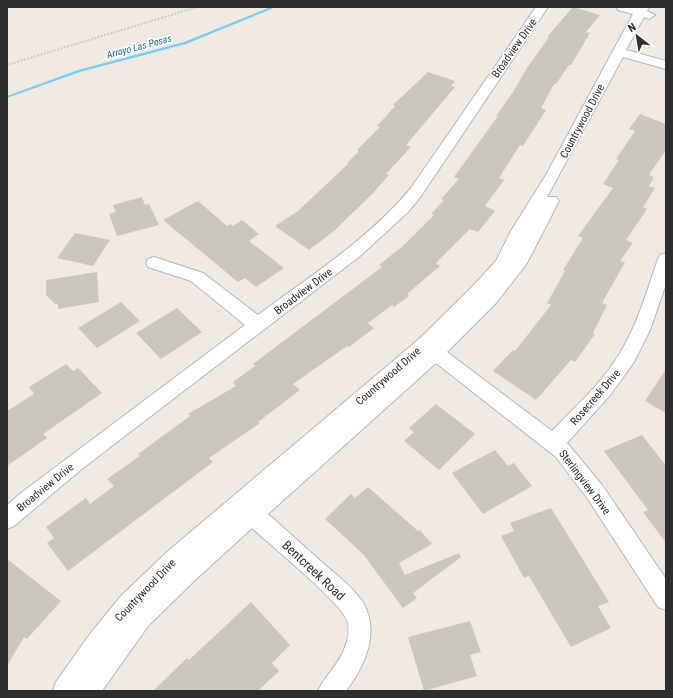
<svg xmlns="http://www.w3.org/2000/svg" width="673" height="698" viewBox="0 0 673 698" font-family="'Roboto Condensed',sans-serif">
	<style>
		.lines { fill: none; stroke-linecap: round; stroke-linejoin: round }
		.stream { fill: #75cff0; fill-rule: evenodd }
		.building { fill: #cbc7bf }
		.minor-casing { stroke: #b4b7c1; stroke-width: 2 }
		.path { stroke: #c9c9c9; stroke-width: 2; stroke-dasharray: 2 1.5; stroke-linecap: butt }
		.minor { fill: #fff; fill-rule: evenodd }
		.labels { text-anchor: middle; stroke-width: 3.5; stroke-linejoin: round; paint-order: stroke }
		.far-water-label { font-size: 10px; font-style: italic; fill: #0d6fa3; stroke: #fff }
		.street-label { font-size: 11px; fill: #2e2e2e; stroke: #fff }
		.near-street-label { font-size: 13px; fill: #2e2e2e; stroke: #fff }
	</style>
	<rect width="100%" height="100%" fill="#efe9e1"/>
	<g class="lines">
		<path class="stream" d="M271 7H276L186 44 80 72 7 98V96L78 70 184 42Z"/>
	</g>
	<g class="building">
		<path d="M573 7 600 15 586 32 590 33 571 65H569L556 84H554L541 108 546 110 523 146 520 145 499 178 504 180 485 206 495 211 478 232 470 229 436 263 440 266 407 294 409 296 394 307 392 305 368 323 374 328 349 347 347 346 293 384 300 390 258 422 260 423 209 458 213 462 68 571 47 543 54 538 46 527 86 498 90 504 114 486 107 479 140 456 138 454 190 416 188 414 236 386 233 382 255 366 253 364 382 267 379 265 404 245 434 215 431 214 444 200 441 199 459 179 454 177 498 116H496L513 92 527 68 549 37H547Z"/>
		<path d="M428 72 455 81 451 86 455 87 406 145 411 147 386 174 389 175 372 194 334 231 309 250 275 226 298 211 349 163H347L359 151 357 150 380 127 377 126 395 106 393 105Z"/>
		<path d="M640 114 666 124V150L649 175 654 177 649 186 655 188 643 207 647 209 626 240 633 243 620 261 625 262 602 303 607 305 593 333 595 334 575 362 571 360 536 400 493 371 513 350 515 351 551 305 547 303 565 271 563 270 583 238 578 236 613 188 603 184 619 160 616 159 635 131 629 129Z"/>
		<path d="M142 197 145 205 149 204 159 225 117 236 109 214 116 212 113 205Z"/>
		<path d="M198 201 227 226 231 224 233 226 242 220 259 234 249 241 284 268 256 287 245 278 238 282 163 220Z"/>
		<path d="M75 233 110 240 93 266 57 258Z"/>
		<path d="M97 272 99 302 58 309V304H55L46 295V280Z"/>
		<path d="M121 302 140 321 97 348 78 328Z"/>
		<path d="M177 308 202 332 161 359 136 333Z"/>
		<path d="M66 364 73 371 78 368 102 393 43 434 47 438 7 466V411L34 394 29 387Z"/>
		<path d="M666 369V413L645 401Z"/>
		<path d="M436 404 475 434 439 470 404 441 414 432 409 428Z"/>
		<path d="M642 435 666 466V543L643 512 648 510 604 451Z"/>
		<path d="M495 450 508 466 514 463 532 486 483 514 452 473Z"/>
		<path d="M368 487 418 531 420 530 432 544 399 563 405 575 459 553 461 557 413 593 417 598 403 608 363 554 325 519 351 494 355 498Z"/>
		<path d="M551 508 609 602 598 606 611 628 571 647 529 576 524 578 501 536 514 531 510 523Z"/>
		<path d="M7 559 61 601 27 639 24 637 7 666Z"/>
		<path d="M251 602 290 645 272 663 279 671 258 691H153L187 658 189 660Z"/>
		<path d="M470 621 481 652 470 655 477 676 424 691 408 637Z"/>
	</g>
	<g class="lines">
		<defs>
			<g id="minor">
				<path d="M536 7H548L421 196 408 212 360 256 83 468 14 526 7 529V505L21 493 245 325 191 281 148 267 146 263 148 259 154 257 203 273 258 315C310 276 369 239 411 188Z"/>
				<path d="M616 7H649L647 11 655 15 649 19 644 17 626 50 666 61V69L623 57 547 197H556L559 201 527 263 496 303 447 352 552 431C576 406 602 383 620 353 638 324 647 290 658 259L660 255 666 253V284L650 330 634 362 611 394 567 443 602 485 666 579V610L658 607 588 499 556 457 436 363 268 514C287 531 306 548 325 565 338 576 352 587 362 601 381 631 365 666 346 691H318C325 675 340 664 345 647 348 639 350 628 347 620 341 603 269 544 252 528L194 581 148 626 102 691H53L56 682 90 634 121 596 167 552 418 340 472 287 496 261 511 231 546 175 633 14 618 10Z"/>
			</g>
		</defs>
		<use href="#minor" class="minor-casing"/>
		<path class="path" d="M7 65 197 7"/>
		<use href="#minor" class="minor"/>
	</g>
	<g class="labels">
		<g class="far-water-label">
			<text transform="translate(139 46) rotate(-15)" y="4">Arroyo Las Posas</text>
		</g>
		<g class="street-label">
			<text transform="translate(514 48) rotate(-55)" y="4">Broadview Drive</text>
			<text transform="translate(582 121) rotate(-62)" y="4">Countrywood Drive</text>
			<text transform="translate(303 291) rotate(-37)" y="4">Broadview Drive</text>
			<text transform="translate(388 376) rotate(-41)" y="4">Countrywood Drive</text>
			<text transform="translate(595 397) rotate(-49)" y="4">Rosecreek Drive</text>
			<text transform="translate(585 482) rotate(53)" y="4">Sterlingview Drive</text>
			<text transform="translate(45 487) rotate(-39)" y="4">Broadview Drive</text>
			<text transform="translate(145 590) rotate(-46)" y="4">Countrywood Drive</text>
		</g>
		<g class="near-street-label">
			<text transform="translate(314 570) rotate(43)" y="5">Bentcreek Road</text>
		</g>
	</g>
	<rect width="673" height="698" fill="none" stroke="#2e2e2e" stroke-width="16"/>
	<g transform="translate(637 36) rotate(329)" stroke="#ffffff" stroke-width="3" paint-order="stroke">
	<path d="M0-3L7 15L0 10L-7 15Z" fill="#2e2e2e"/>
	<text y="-6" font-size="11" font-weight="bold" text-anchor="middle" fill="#2e2e2e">N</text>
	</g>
</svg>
